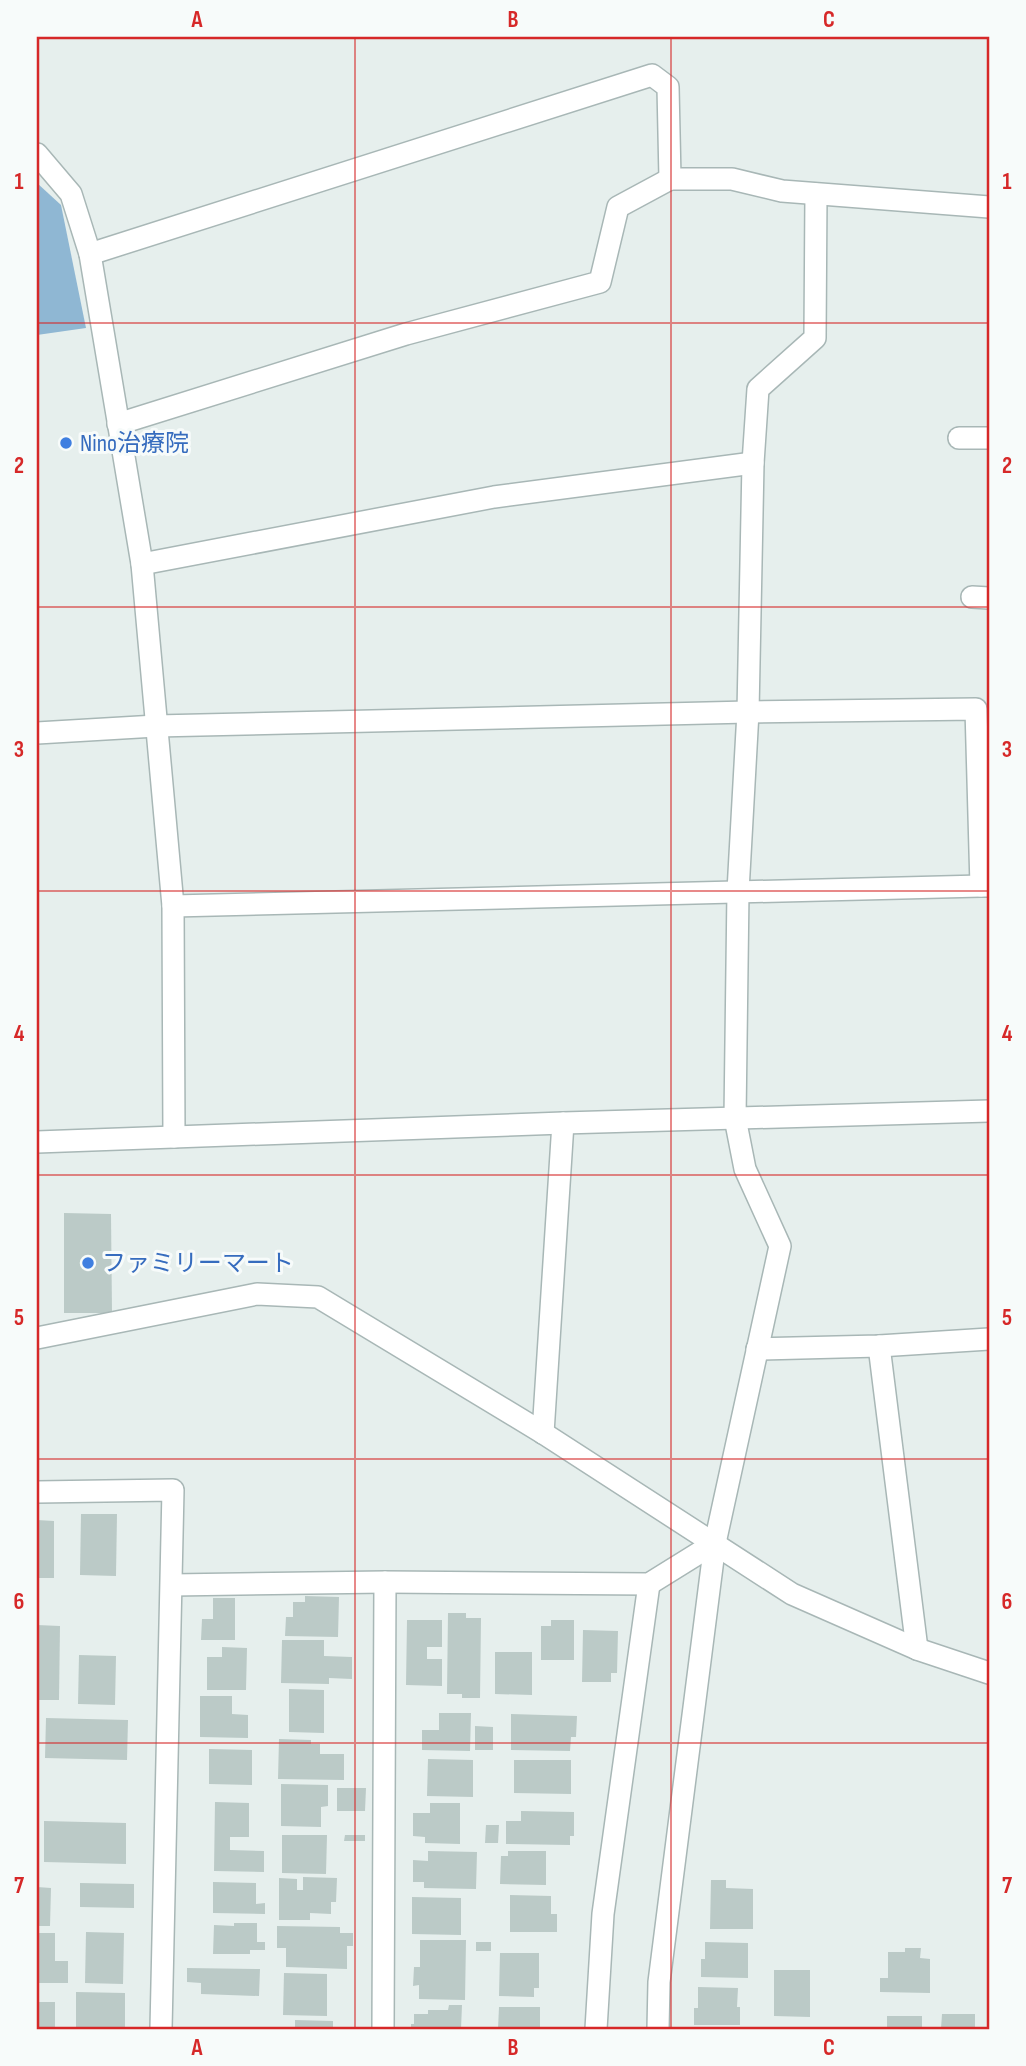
<svg xmlns="http://www.w3.org/2000/svg" width="1026" height="2066" viewBox="0 0 1026 2066" font-family="'Sofia Sans Condensed','Noto Sans JP',sans-serif">
	<style>
		.water { fill: #8fb7d3 }
		.building { fill: #bbcac7 }
		.lines { fill: none; stroke-linecap: round; stroke-linejoin: round }
		.minor-casing { stroke: #a8b7b6; stroke-width: 24 }
		.tertiary-casing { stroke: #a8b7b6; stroke-width: 24 }
		.minor { stroke: #fff; stroke-width: 21 }
		.tertiary { stroke: #fff; stroke-width: 21 }
		.grid { fill: none; stroke: #d62828; stroke-width: 2; stroke-opacity: 0.55 }
		.shop-dot { fill: #3f7fe0; stroke: #f7fbfa; stroke-width: 2.5 }
		.labels { text-anchor: middle; stroke-width: 6; stroke-linejoin: round; paint-order: stroke }
		.shop-label { font-size: 24px; fill: #366cbe; stroke: #f7fbfa; text-anchor: start }
		.neatline { fill: none; stroke: #d62828; stroke-width: 2.5 }
		.grid-label { font-size: 23px; text-anchor: middle; font-weight: bold; fill: #d62828 }
	</style>
	<rect width="100%" height="100%" fill="#e6efed"/>
	<path class="water" d="M37 183 61 205 86 328 37 335Z"/>
	<g class="building">
		<path d="M64 1213 111 1214 112 1313H64Z"/>
		<path d="M81 1514H117L116 1576 80 1575Z"/>
		<path d="M37 1520 54 1521V1578H37Z"/>
		<path d="M305 1596 339 1597 338 1637 285 1636 286 1617H293V1602H305Z"/>
		<path d="M213 1598H235V1640H201L202 1619H213Z"/>
		<path d="M448 1613H466V1618H481L480 1698H462V1694H447Z"/>
		<path d="M407 1620H442V1647H427V1659H442V1686L406 1685Z"/>
		<path d="M551 1620H574V1660H541V1626H551Z"/>
		<path d="M37 1625 60 1626 59 1700H37Z"/>
		<path d="M583 1630 618 1631 617 1673H611V1682H582Z"/>
		<path d="M282 1640H324V1656L352 1657V1679L329 1678V1684L281 1683Z"/>
		<path d="M222 1647 247 1648 246 1690H207V1657H222Z"/>
		<path d="M495 1652H532V1695L495 1694Z"/>
		<path d="M79 1655 116 1656 115 1705 78 1704Z"/>
		<path d="M289 1689 324 1690V1733L289 1732Z"/>
		<path d="M200 1696H232V1714L248 1715V1738L200 1737Z"/>
		<path d="M439 1713H471L470 1751 422 1750V1730H439Z"/>
		<path d="M511 1714 577 1716 576 1737H571L570 1751 511 1750Z"/>
		<path d="M46 1718 128 1720 127 1760 45 1758Z"/>
		<path d="M475 1726 493 1727V1750H475Z"/>
		<path d="M279 1739 311 1740V1744H320V1754H344V1780L278 1779Z"/>
		<path d="M209 1749 252 1750V1785L209 1784Z"/>
		<path d="M428 1759 473 1760V1797L427 1796Z"/>
		<path d="M514 1760H571V1794L514 1793Z"/>
		<path d="M281 1784 328 1785V1806L321 1807V1827L281 1826Z"/>
		<path d="M337 1788H366L365 1811H337Z"/>
		<path d="M215 1802 249 1803V1837H230V1850L264 1851V1872L214 1871Z"/>
		<path d="M430 1803H460V1844L425 1843V1837L413 1836V1813H430Z"/>
		<path d="M521 1811 574 1812V1836H570V1845L506 1844V1821H521Z"/>
		<path d="M44 1821 126 1823V1864L44 1862Z"/>
		<path d="M486 1825H499L498 1843H485Z"/>
		<path d="M282 1835H327L326 1874 282 1873Z"/>
		<path d="M345 1835H365V1841H344Z"/>
		<path d="M428 1851 477 1852 476 1889 424 1888V1882H413V1860L428 1861Z"/>
		<path d="M508 1851H546V1885L500 1884 501 1856H508Z"/>
		<path d="M303 1877 337 1878 336 1902H331V1914L310 1913V1920H279V1878L297 1879V1890H303Z"/>
		<path d="M711 1880H726V1888L753 1889V1929H710Z"/>
		<path d="M213 1882 256 1883V1904L265 1903V1914L213 1913Z"/>
		<path d="M80 1883 134 1884V1908L80 1907Z"/>
		<path d="M37 1887 51 1888 50 1926H37Z"/>
		<path d="M510 1895 551 1896V1914H557V1932H510Z"/>
		<path d="M412 1897 461 1898V1935L412 1934Z"/>
		<path d="M234 1923H257V1942H265V1950H250V1954H213L214 1925 234 1926Z"/>
		<path d="M277 1926 340 1927V1933H353V1946H347V1969L286 1967V1948H277Z"/>
		<path d="M86 1932 124 1933 123 1984 85 1983Z"/>
		<path d="M37 1933H55V1961H68V1983H37Z"/>
		<path d="M420 1940H466L465 2000 419 1999V1985L413 1986 414 1967H420Z"/>
		<rect x="476" y="1942" width="15" height="9"/>
		<path d="M705 1942 748 1943V1978L701 1977V1959H705Z"/>
		<path d="M905 1948H921L920 1958 930 1959V1993L880 1992V1978H888V1952H905Z"/>
		<path d="M500 1953H539V1988H534V1997L499 1996Z"/>
		<path d="M187 1968 260 1969 259 1996 201 1994V1983L187 1982Z"/>
		<path d="M774 1970H810V2017L774 2016Z"/>
		<path d="M284 1973 327 1974V2016L283 2015Z"/>
		<path d="M698 1987 738 1988 737 2007H740V2025H694V2008H698Z"/>
		<path d="M76 1992 125 1993V2029H76Z"/>
		<rect x="37" y="2002" width="18" height="27"/>
		<path d="M449 2005H462L461 2029H411V2024H414V2014H428V2010H448Z"/>
		<path d="M499 2007H540V2029H498Z"/>
		<path d="M942 2014H975V2029H941Z"/>
		<rect x="887" y="2016" width="35" height="13"/>
		<path d="M295 2020 333 2021V2029H295Z"/>
	</g>
	<g class="lines">
		<defs>
			<g id="minor">
				<path d="M37 154 71 194 90 254 142 564 173 906 174 1137"/>
				<path d="M90 254 652 75 668 87 670 179H732L782 191 989 207"/>
				<path d="M118 424 406 334 600 282 618 207 670 179"/>
				<path d="M959 438H989"/>
				<path d="M142 564 494 497 753 463"/>
				<path d="M972 597 989 598"/>
				<path d="M37 733 156 726 748 712 976 709 981 886H989"/>
				<path d="M173 906 981 886"/>
				<path d="M37 1338 257 1294 318 1297 543 1433 792 1594 917 1649 989 1673"/>
				<path d="M879 1346 917 1649"/>
				<path d="M757 1349 879 1346 989 1339"/>
				<path d="M543 1433 563 1123"/>
				<path d="M37 1492 173 1490 161 2029"/>
				<path d="M172 1585 385 1582 649 1584 715 1543"/>
				<path d="M383 2029 385 1582"/>
				<path d="M596 2029 603 1914 649 1584"/>
				<path d="M658 2029 659 1982 715 1543 780 1246 745 1169 735 1118 738 891 748 712 753 463 758 389 815 338 816 194"/>
			</g>
			<path id="tertiary" d="M37 1142 563 1123 989 1111"/>
		</defs>
		<use href="#minor" class="minor-casing"/>
		<use href="#tertiary" class="tertiary-casing"/>
		<use href="#minor" class="minor"/>
		<use href="#tertiary" class="tertiary"/>
	</g>
	<path class="grid" d="M355 37V2029M671 37V2029M37 323H989M37 607H989M37 891H989M37 1175H989M37 1459H989M37 1743H989"/>
	<g class="shop-dot">
		<circle cx="66" cy="443" r="7"/>
		<circle cx="88" cy="1263" r="7"/>
	</g>
	<g class="labels">
		<g class="shop-label">
			<text x="80" y="451">Nino治療院</text>
			<text x="102" y="1271">ファミリーマート</text>
		</g>
	</g>
	<rect width="1026" height="2066" fill="none" stroke="#f7fbfa" stroke-width="77"/>
	<rect x="38" y="38" width="950" height="1990" class="neatline"/>
	<g class="grid-label">
		<text x="197" y="27">A</text>
		<text x="513" y="27">B</text>
		<text x="829" y="27">C</text>
		<text x="19" y="189">1</text>
		<text x="1007" y="189">1</text>
		<text x="19" y="473">2</text>
		<text x="1007" y="473">2</text>
		<text x="19" y="757">3</text>
		<text x="1007" y="757">3</text>
		<text x="19" y="1041">4</text>
		<text x="1007" y="1041">4</text>
		<text x="19" y="1325">5</text>
		<text x="1007" y="1325">5</text>
		<text x="19" y="1609">6</text>
		<text x="1007" y="1609">6</text>
		<text x="19" y="1893">7</text>
		<text x="1007" y="1893">7</text>
		<text x="197" y="2055">A</text>
		<text x="513" y="2055">B</text>
		<text x="829" y="2055">C</text>
	</g>
</svg>
